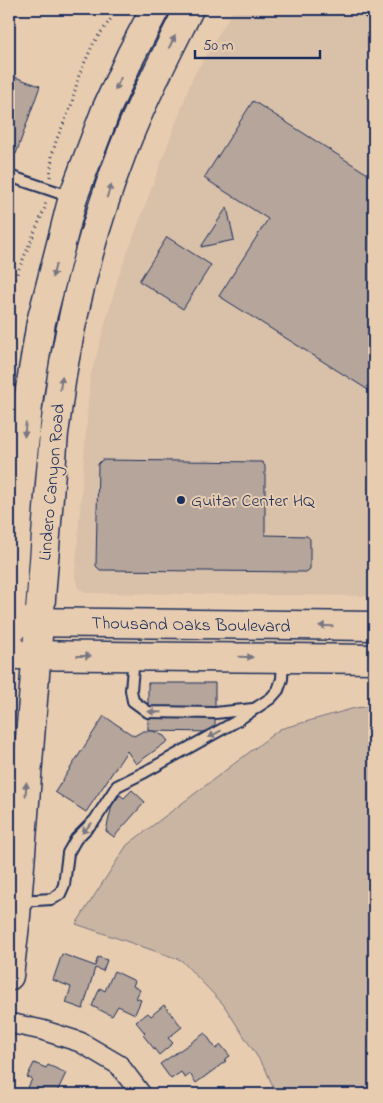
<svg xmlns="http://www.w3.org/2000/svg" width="383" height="1103" viewBox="0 0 383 1103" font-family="'Indie Flower',sans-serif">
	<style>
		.built { fill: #d9c0a9 }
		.green { fill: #cab5a3; stroke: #727280 }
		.building { fill: #b5a59b; stroke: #1b2f5e }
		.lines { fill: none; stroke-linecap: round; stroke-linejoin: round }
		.lane-casing { stroke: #1b2f5e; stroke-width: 14 }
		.street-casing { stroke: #1b2f5e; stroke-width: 22 }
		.secondary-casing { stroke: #1b2f5e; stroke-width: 31 }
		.path { stroke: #1b2f5e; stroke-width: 3; stroke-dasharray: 1 4; stroke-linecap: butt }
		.lane { stroke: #e8ccaf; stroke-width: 10 }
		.street { stroke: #e8ccaf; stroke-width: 19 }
		.secondary { stroke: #e8ccaf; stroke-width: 28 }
		.oneway { fill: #777682 }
		.poi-dot { fill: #1b2f5e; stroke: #e8ccaf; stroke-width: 2 }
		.labels { text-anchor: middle; stroke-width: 4; stroke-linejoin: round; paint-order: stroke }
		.street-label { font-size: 18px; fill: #1b2f5e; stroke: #e8ccaf }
		.poi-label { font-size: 18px; fill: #1b2f5e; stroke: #e8ccaf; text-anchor: start }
	</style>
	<rect width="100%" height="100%" fill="#e8ccaf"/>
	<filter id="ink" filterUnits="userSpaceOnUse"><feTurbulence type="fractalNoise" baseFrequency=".02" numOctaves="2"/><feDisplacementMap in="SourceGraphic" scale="10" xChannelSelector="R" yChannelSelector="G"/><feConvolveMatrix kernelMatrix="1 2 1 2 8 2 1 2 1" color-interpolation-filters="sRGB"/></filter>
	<g filter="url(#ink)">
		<path class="built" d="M234 9H374V596L87 593 78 588 75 577 90 378 118 278 193 77Z"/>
		<path class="green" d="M374 706V1094H276L266 1070 223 1004 181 960 76 924 127 845 280 729 355 708Z"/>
		<g class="building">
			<path d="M9 75 40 86 16 154 9 151Z"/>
			<path d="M253 101 374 178 373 393 219 296 268 219 204 178Z"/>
			<path d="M227 207 234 240 201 247Z"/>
			<path d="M167 237 211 265 183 309 139 281Z"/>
			<path d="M102 460 262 462 265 466V535L307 536 310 539V569L306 572 100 570 96 566 98 464Z"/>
			<path d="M148 683H215V732L148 731Z"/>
			<path d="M104 716 134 736 143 731H153L164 736 168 741 136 764 127 751 86 812 55 792Z"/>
			<path d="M132 790 145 802 114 837 106 831 112 805 120 795 124 798Z"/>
			<path d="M62 954 95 966 98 957 107 960 103 971 95 968 83 1009 66 1003 71 987 53 980Z"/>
			<path d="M114 971 135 981 133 986 140 990 136 998 141 1000 135 1014 118 1006 112 1016 92 1006 100 988 105 991Z"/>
			<path d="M164 1005 182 1027 168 1038 173 1043 159 1055 143 1035 145 1033 136 1022 148 1013 151 1016Z"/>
			<path d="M205 1033 216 1049 221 1045 230 1056 224 1060 226 1061 196 1083 190 1074 185 1078 181 1072 171 1079 160 1064Z"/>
			<path d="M34 1063 46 1068 48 1065 66 1073 56 1094H25L32 1079 27 1077Z"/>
		</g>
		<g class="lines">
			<defs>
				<g id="lane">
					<path d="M365 9 374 16"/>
					<path d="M9 176 72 197"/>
					<path d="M134 657 131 690 133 701 148 712 215 713 253 709"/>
					<path d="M19 901 52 899 60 894 64 885 68 853 76 839 95 820 117 786 145 772 235 722 271 698 278 690 282 679 283 659"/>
				</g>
				<path id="street" d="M9 1023 42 1030 80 1042 119 1065 141 1094"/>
				<g id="secondary">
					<path d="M20 622 374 626"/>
					<path d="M9 636 21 476 29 395 41 322 73 197 106 110 131 55 155 9"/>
					<path d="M18 655 374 659"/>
					<path d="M9 976 16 916 54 433C58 408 60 383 65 358 78 287 97 217 123 150 142 101 166 55 189 9"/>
				</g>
			</defs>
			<use href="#lane" class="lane-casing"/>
			<use href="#street" class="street-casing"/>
			<use href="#secondary" class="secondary-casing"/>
			<g class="path">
				<path d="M50 177 52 157 56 141 71 106 79 75 94 42 118 9"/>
				<path d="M9 292 45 208 46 201"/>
			</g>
			<use href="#lane" class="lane"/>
			<use href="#street" class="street"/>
			<use href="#secondary" class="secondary"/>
		</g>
		<defs><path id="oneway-solid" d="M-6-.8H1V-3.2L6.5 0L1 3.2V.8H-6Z" transform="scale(1.25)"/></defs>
		<g class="oneway">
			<use href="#oneway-solid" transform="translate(172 42) rotate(-63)"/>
			<use href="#oneway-solid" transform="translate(118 84) rotate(114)"/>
			<use href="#oneway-solid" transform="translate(109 191) rotate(-71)"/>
			<use href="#oneway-solid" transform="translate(54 271) rotate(105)"/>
			<use href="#oneway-solid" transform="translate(61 383) rotate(-82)"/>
			<use href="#oneway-solid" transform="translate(25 430) rotate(96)"/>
			<use href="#oneway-solid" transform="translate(326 626) rotate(-179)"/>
			<use href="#oneway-solid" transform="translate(84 656)"/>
			<use href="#oneway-solid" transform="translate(246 657) rotate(1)"/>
			<use href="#oneway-solid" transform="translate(155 712) rotate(-176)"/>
			<use href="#oneway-solid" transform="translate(215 734) rotate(151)"/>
			<use href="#oneway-solid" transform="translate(26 789) rotate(-86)"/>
			<use href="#oneway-solid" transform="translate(87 828) rotate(134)"/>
		</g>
	</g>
	<circle class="poi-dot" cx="181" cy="500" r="5"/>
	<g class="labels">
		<g class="street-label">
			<text transform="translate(51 482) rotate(-85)" y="6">Lindero Canyon Road</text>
			<text transform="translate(191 624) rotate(1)" y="6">Thousand Oaks Boulevard</text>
		</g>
		<g class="poi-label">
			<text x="191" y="506">Guitar Center HQ</text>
		</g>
	</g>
	<rect width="383" height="1103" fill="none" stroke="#e8ccaf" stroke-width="30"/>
	<rect x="15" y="15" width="353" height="1073" fill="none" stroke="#1b2f5e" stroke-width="2" filter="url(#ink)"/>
	<path d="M195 50v8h125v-8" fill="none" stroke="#1b2f5e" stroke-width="2.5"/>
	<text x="203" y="50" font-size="15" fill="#1b2f5e" stroke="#e8ccaf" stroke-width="4" paint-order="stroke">50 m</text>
</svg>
